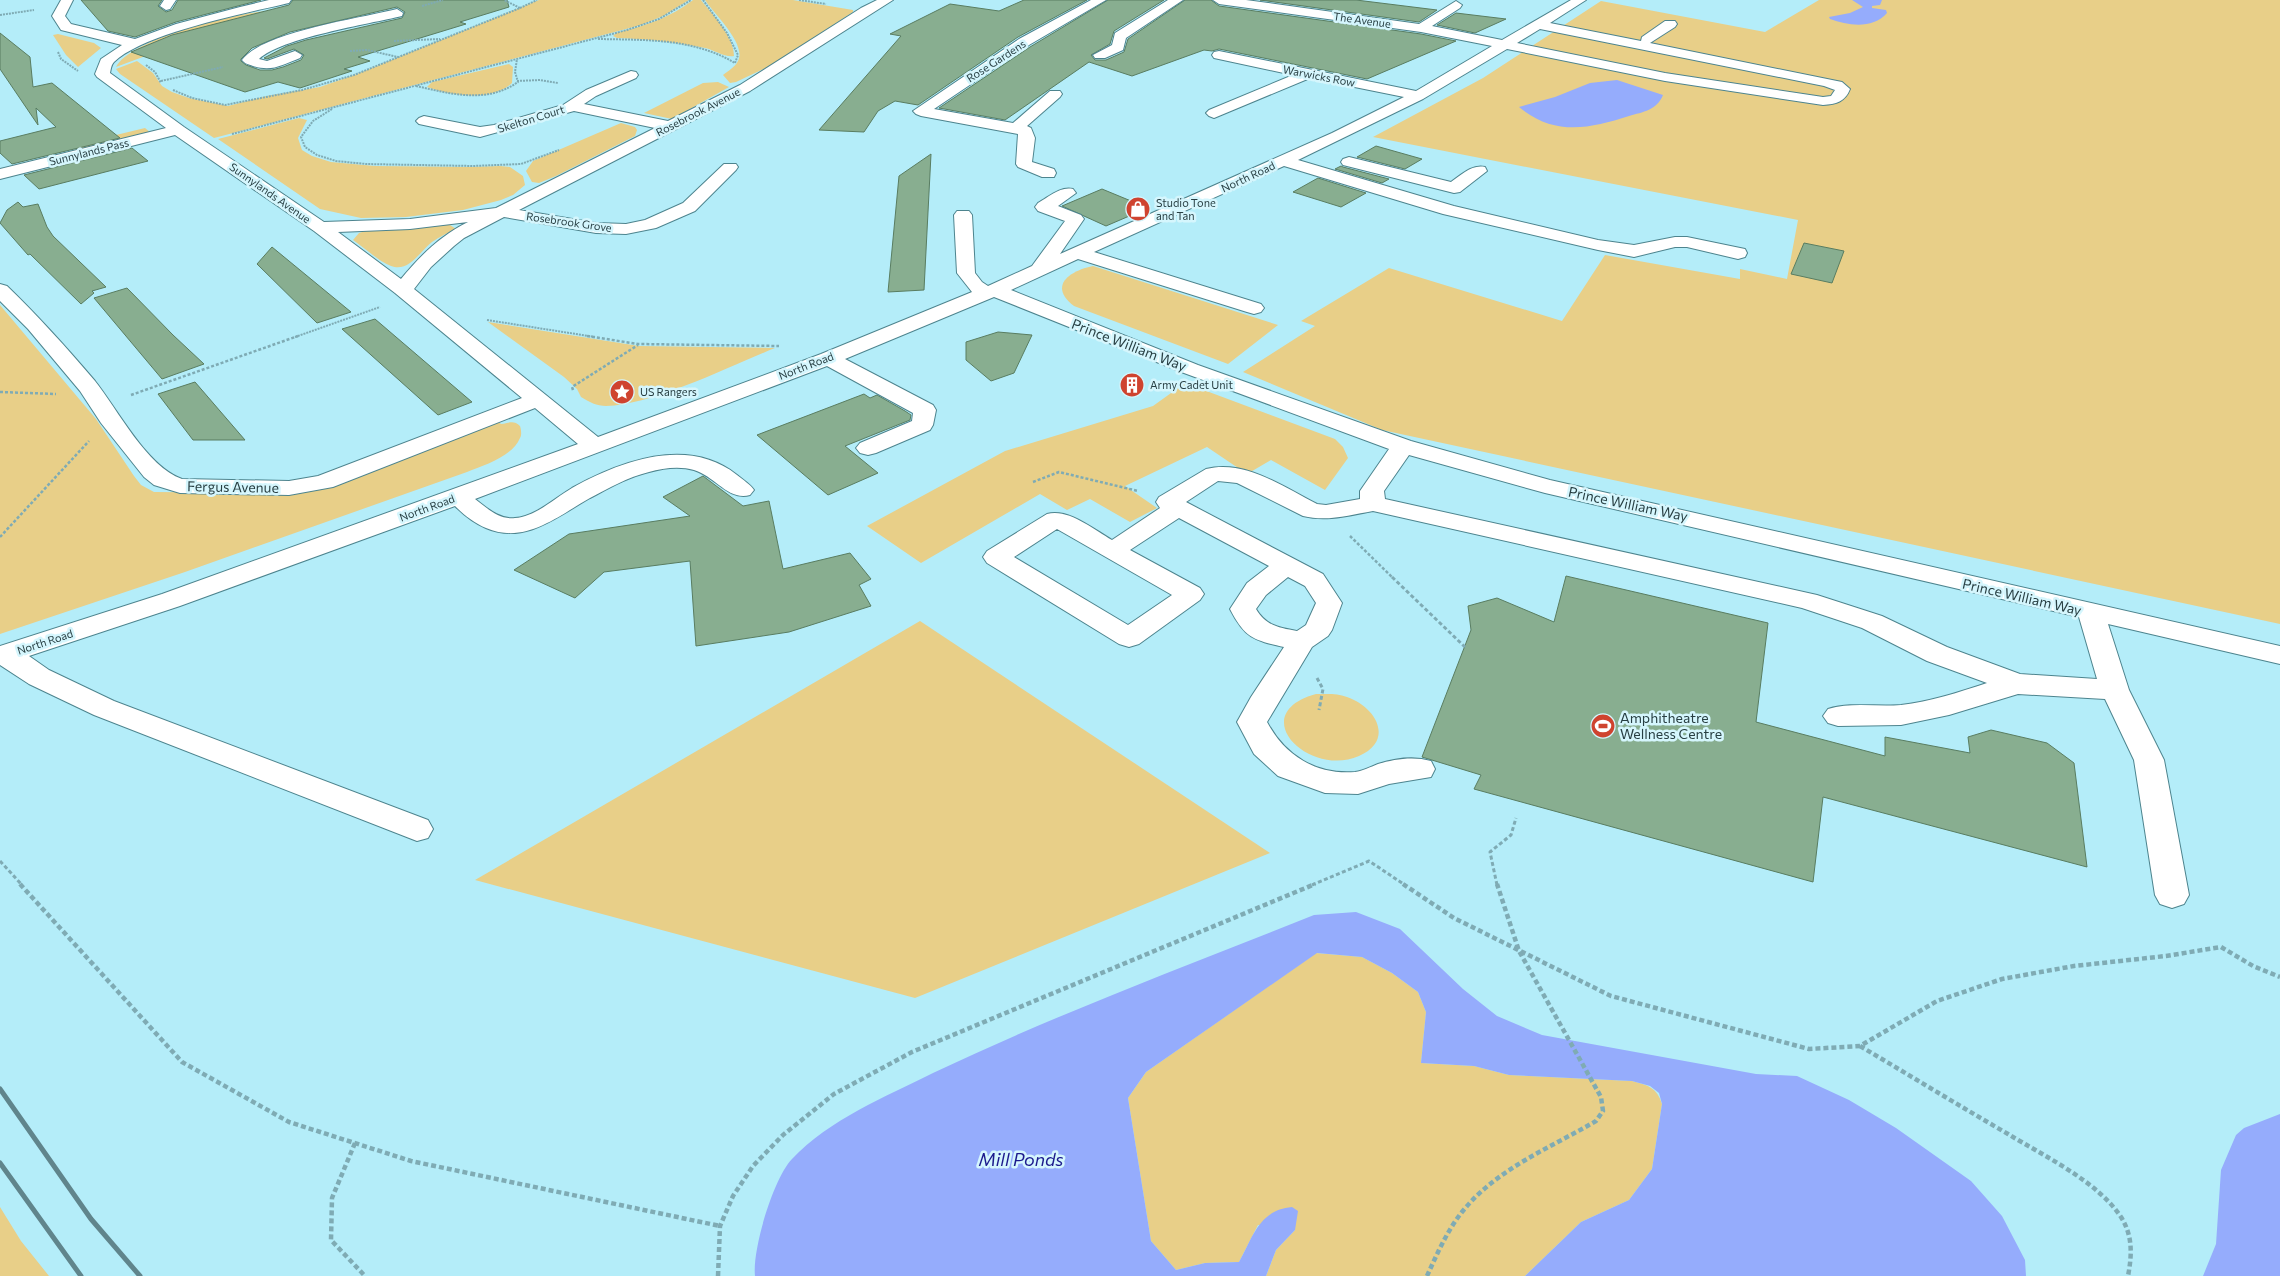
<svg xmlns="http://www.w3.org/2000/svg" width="2280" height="1276" viewBox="0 0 2280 1276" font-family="Commissioner,sans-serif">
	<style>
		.green { fill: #e8cf88 }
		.water { fill: #95acfc }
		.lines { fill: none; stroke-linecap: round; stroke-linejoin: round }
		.river { fill: #95acfc; fill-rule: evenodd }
		.building { fill: #88ae90; stroke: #597d61; fill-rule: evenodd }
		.minor-casing { stroke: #4d848e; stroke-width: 2 }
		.path-far3 { stroke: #7fabb4; stroke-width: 2; stroke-dasharray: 2 1; stroke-linecap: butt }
		.path-far2 { stroke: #7fabb4; stroke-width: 2.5; stroke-dasharray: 3 2; stroke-linecap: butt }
		.path-far1 { stroke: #7fabb4; stroke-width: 3; stroke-dasharray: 4 2.5; stroke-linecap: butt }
		.path { stroke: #7fabb4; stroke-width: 4.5; stroke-dasharray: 5 3; stroke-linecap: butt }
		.minor { fill: #fff; fill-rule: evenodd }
		.rail { stroke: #60858c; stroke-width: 5 }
		.labels { text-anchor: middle; stroke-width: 5; stroke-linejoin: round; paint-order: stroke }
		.far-street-label { font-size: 11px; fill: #283f43; stroke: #d5f6fd }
		.far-poi-label { font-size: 11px; fill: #283f43; stroke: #d5f6fd; text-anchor: start }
		.street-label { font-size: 14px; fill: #283f43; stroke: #d5f6fd }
		.poi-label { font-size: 14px; fill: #283f43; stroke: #d5f6fd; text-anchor: start }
		.near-water-label { font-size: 18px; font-style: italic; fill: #1c1b8d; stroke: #d5f6fd }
	</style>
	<rect width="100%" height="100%" fill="#b4edf9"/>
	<g class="green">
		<path d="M539 0H689L663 16 641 25 214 138 120 74 116 69 137 61 153 73 162 86 172 92 189 98 228 106 267 96 320 87 357 74Z"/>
		<path d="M693 0H701C713 15 734 36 734 56 726 58 714 50 705 48 675 42 647 39 617 38L613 36 616 33C644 26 670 18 693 0Z"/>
		<path d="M705 0H793L853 10V12L772 65 736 82 730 83 723 75C728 71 735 67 738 61 747 44 713 13 705 0Z"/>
		<path d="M1819 0H2280V624L1382 430 1243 372 1315 326 1301 321 1389 268 1562 321 1605 255 1740 279V269L1787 279 1798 220 1373 137 1483 78 1601 1 1765 32Z"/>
		<path d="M266 11 116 67C130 39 235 14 266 11Z"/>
		<path d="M58 34 94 43 101 48 78 67 66 55 53 35Z"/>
		<path d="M509 64 513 67 512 83C492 102 451 96 427 87L432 82Z"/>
		<path d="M718 82 729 87 672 119 644 113 703 83Z"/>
		<path d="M299 118 307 120 298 138 302 150 312 156 331 162 375 166 470 167 500 166 510 167 523 176 525 185 513 195 501 200 463 210 406 217 361 218 320 209 218 139Z"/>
		<path d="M621 123 635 127 637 130 635 136 556 176 539 183 532 182 526 171 533 161Z"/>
		<path d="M145 128 151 133 68 153 91 141Z"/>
		<path d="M441 225H450L456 229C447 233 439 237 432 242 420 251 409 273 391 266 378 261 365 248 353 240L359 233 365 231Z"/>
		<path d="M1093 266 1278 325 1228 364 1074 306C1048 286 1069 271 1093 266Z"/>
		<path d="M0 305 96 419 134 476 141 485 154 492 299 493 317 489 496 420 501 424C509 423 514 420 520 426 521 429 522 435 520 438 512 457 484 465 467 472L185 572 0 634Z"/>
		<path d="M488 322 639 346 775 348C730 366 653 405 606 406 597 406 589 402 581 397L577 389 564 377Z"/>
		<path d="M1185 383 1335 439 1343 447 1348 458 1325 490 1271 460 1247 474 1207 447 1125 486 1157 508 1130 522 1090 499 1067 510 1040 494 921 563 867 526 1005 451 1153 406Z"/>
		<path d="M920 621 1270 853 915 998 475 880Z"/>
		<path d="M1316 694C1327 694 1337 693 1347 697 1376 707 1395 740 1359 756 1309 778 1244 714 1316 694Z"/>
		<path d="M1316 953 1362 957 1392 973 1418 992 1426 1012 1421 1063 1474 1066 1509 1075 1632 1081C1647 1085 1657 1087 1662 1104L1652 1169 1629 1200 1581 1222 1525 1276H1266L1276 1250 1295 1230 1258 1225 1239 1262 1205 1263 1176 1270 1151 1241 1128 1098 1146 1072Z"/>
		<path d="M0 1207 21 1241 49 1276H0Z"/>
	</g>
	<g class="water">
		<path d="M1852 0H1882L1880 5 1872 6V8L1886 10 1887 13C1873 29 1849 26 1830 19L1829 17 1850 13 1863 7Z"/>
		<path d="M1617 80 1663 95C1657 110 1643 112 1629 116 1589 129 1554 136 1519 107L1555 97 1590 83Z"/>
		<path d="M1356 912 1400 929 1463 989 1497 1016 1542 1035 1756 1074 1797 1076 1849 1100 1896 1128 1971 1181 2002 1216 2025 1260 2026 1276H1525L1581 1222 1629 1200 1652 1169 1662 1104 1659 1093 1650 1086 1632 1081 1509 1075 1474 1066 1421 1063 1426 1012 1418 992 1392 973 1362 957 1317 953 1146 1072 1128 1098 1151 1241 1176 1270 1205 1263 1239 1262C1253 1237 1259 1210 1292 1207L1298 1211 1295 1230 1276 1250 1266 1276H755C752 1250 773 1179 792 1159 830 1119 885 1097 933 1073 1057 1014 1186 966 1314 915Z"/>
	</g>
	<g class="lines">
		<path class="river" d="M2280 1114V1276H2203L2216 1244 2221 1170 2236 1135 2244 1128Z"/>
	</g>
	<g class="building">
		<path d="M81 0H162L158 6 166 12 172 10 178 0H261L176 22 135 37 108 31Z"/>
		<path d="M293 0H507L509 7 460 22 466 24 358 57 370 61 344 69 352 71 300 88 278 82 245 92 131 52 172 35 289 5ZM397 7 405 12 402 18 306 40 287 46 264 58 267 59 294 49 304 55 301 60 283 67 272 70H260L246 65 241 61V59L252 48 290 32Z"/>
		<path d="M1024 0H1087L1018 37 918 105 895 101 878 111 864 132 819 130 901 36 890 34 950 4 999 11Z"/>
		<path d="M1108 0H1164L1114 31 1110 44 1091 55 1095 60H1106L1124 52 1128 39 1185 0H1211L1219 6 1421 34 1456 41 1367 79 1219 49 1212 51 1204 50 1132 76 1089 62 1005 120 939 108 1030 47Z"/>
		<path d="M1260 0H1356L1437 10 1419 22Z"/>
		<path d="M1456 13 1506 19 1475 33 1437 25Z"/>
		<path d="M0 33 30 57 33 87 52 83 120 138 12 164 0 153V141L56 127 36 108 38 125 0 69Z"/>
		<path d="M1376 146 1422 159 1405 169 1357 157Z"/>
		<path d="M132 148 148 161 39 189 24 175Z"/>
		<path d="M931 154 924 290 888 292 899 176Z"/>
		<path d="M1341 166 1343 167 1389 179 1382 183 1335 169Z"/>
		<path d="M1318 178 1366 193 1341 207 1293 192Z"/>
		<path d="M1102 189 1148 208 1106 226 1062 206Z"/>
		<path d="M18 202 23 207 38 204 47 227 53 236 106 287 92 291 94 293 81 304 30 254 28 255 0 223 7 210Z"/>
		<path d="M1804 243 1844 251 1832 283 1791 274Z"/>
		<path d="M272 247 351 312 317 323 257 264Z"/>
		<path d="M127 288 173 335 204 364 162 379 94 298Z"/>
		<path d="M375 319 472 402 438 415 342 329Z"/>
		<path d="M998 332 1032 335 1014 373 991 381 966 360V342Z"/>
		<path d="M195 382 245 440H193L158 394Z"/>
		<path d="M864 394 870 398 877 395 905 411 911 415 910 420 845 446 878 473 828 495 757 435Z"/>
		<path d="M703 476 743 506 769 501 783 569 850 553 871 579 859 585 871 606 789 632 696 646 690 561 604 572 575 598 514 570 569 534 690 516 663 497Z"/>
		<path d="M1566 576 1768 623 1756 722 1885 756V737L1970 753 1968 737 1991 730 2047 743 2074 763 2087 867 1823 797 1813 882 1474 789 1481 775 1422 757 1471 630 1468 606 1497 598 1554 622Z"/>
	</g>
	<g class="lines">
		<defs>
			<g id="minor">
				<path d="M61 0H73L65 16 71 24 135 39 176 24 240 7 269 0H291L289 3C247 13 144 33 114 62 111 65 111 69 110 73L184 127 324 222 410 219 496 208 655 128 574 111 480 137 419 124 416 121 419 118 424 116 480 127 494 125 563 105 586 90 631 71 636 72 638 75 636 78 596 96 584 104 668 121 740 85 861 8 877 0H893L750 91 519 210 596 223 626 224 645 220 683 203 724 164H736L738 167 736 170 695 211 656 228 626 234 596 233 504 217 464 238 454 246 431 267 414 289 598 437 821 354 972 292 957 273 954 215 957 211H969L972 215 975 273 982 282 988 286 1032 266 1065 221 1038 211 1035 207 1038 203C1049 197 1060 186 1073 189L1076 193 1058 206 1081 215 1084 219 1060 254 1332 133 1404 97 1310 78 1214 118 1209 116 1206 113 1209 110 1293 75 1214 58 1212 55 1214 52 1219 51 1416 91 1492 46 1421 32 1219 4 1213 0H1246L1419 24 1456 1 1462 5 1460 8 1432 26 1502 40 1571 0H1586L1550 23 1641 41 1642 37 1665 21H1675L1677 24 1675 27 1650 43 1837 81 1842 82 1850 89C1845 102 1836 104 1823 105L1665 81 1507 49 1423 99 1298 160 1454 206 1598 240 1634 245 1675 237H1687L1745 249 1747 253 1745 257 1738 259 1687 247H1675L1634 257 1598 250 1443 214 1284 166 1094 252 1261 304 1264 308 1261 312 1254 314 1247 312 1078 259 1011 290 1198 365 1411 441 1550 480 2280 646V664L2108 624 2129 690 2164 760 2189 895 2184 904 2172 908 2160 904 2155 895 2134 760 2105 699 2018 694 1949 715 1901 725 1838 726 1828 723 1823 716 1828 709C1851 702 1876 707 1901 705 1930 702 1959 692 1987 683L1927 661 1862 628 1802 608 1373 511C1350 515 1327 522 1303 516L1237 483 1218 481 1186 502 1323 574 1342 603 1332 630 1328 636 1312 647 1267 722C1285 756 1316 775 1355 772 1363 771 1370 767 1378 764 1394 759 1414 756 1431 761L1435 769 1431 777 1389 784 1358 794 1325 793 1278 776 1254 754 1237 722 1251 697 1284 647C1253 640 1245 638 1230 609L1247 583 1269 566 1179 518 1130 550 1200 588 1204 594 1200 600 1139 644 1129 647 1119 644 987 563 983 557 987 551 1047 514C1068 508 1093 529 1112 540L1160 508 1156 502 1159 497 1206 469C1245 459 1283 487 1317 504L1326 505 1360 499V491L1389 449 1184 373 994 297 845 359 933 405 936 410 933 425 930 430 876 453 868 455 860 453 856 448 860 443 912 421 913 413 827 366 475 499C487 508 499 520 515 518 535 517 555 498 572 488 621 461 688 436 737 475 743 480 750 484 754 490L750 495C728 501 715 476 694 470 680 466 663 468 649 472 628 477 609 488 590 498 558 516 525 545 486 528 474 523 464 515 455 506L180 606 29 656 49 670 114 701 428 820 433 829 428 838 417 841 94 715 29 684 0 665V646L162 594 578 444 535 408 333 487 289 495 180 493 154 485 144 477 101 423 80 391 28 329 0 301V284L7 286C38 316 67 348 95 381 118 410 147 467 182 479L289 481 318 476 522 398 395 293 314 231 175 135 0 179V169L166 128 97 77 95 74 101 59 122 45 61 30 52 16ZM1540 29 1824 86 1835 90 1831 96 1823 97 1665 73 1517 43ZM468 222C440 236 421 255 401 279L338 232 410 229ZM1409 455 1545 493 2079 617 2097 679 2020 674 1947 647 1882 616 1817 595 1385 499 1384 491ZM1057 529 1172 595 1128 625 1014 557ZM1288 577 1305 586 1316 603 1306 625 1297 631C1280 628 1266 626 1256 609L1266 595Z"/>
				<path d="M164 0H176L170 9 166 10 160 6Z"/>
				<path d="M1091 0H1106L1029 45 934 109 1013 123 1050 91H1060L1062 94 1060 97 1027 126 1031 128 1035 138 1032 162 1054 169 1056 173 1054 177H1042L1018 167 1016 164 1018 134 921 116 916 114 913 111 1019 39Z"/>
				<path d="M1168 0H1183L1126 38 1123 50 1105 58H1095L1093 55 1112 45 1115 33Z"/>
				<path d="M397 9 403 13 402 16C369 24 281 38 259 59L267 61 295 51 302 55 300 58C282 65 272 72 253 66 248 64 245 64 242 60 262 32 362 18 397 9Z"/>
				<path d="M1349 157 1451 182C1461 175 1472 164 1485 167L1487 171 1460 192 1454 193 1343 165 1341 162 1343 159Z"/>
			</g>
		</defs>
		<use href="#minor" class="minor-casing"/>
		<g class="path-far3">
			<path d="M703 0 727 33 738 55 735 63"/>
			<path d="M799 0 826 4"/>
			<path d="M422 6 443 0"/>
			<path d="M520 8 537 0"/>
			<path d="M0 15 34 10"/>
			<path d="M598 39C645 40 693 38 735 63"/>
			<path d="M394 41 440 39"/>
			<path d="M350 51 367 50 398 57"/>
			<path d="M58 52 61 59 78 71"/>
			<path d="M146 65 155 72 161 83"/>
			<path d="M161 81 223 67"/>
			<path d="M517 81 540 80 558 83"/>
			<path d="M416 86C452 94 486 104 518 82L515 72 517 59"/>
			<path d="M173 90 192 98 225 105 302 90 354 75 520 8 504 0"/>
			<path d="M332 109 313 121 301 137 305 147 317 155 336 161 366 164 473 166 521 164 559 150"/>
			<path d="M232 134 627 30 659 19 691 0"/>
			<path d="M487 320 595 337"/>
			<path d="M295 337 380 307"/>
		</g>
		<g class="path-far2">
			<path d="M587 336 638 344 779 346"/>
			<path d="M573 390 572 387 638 345"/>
			<path d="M0 392 56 394"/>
			<path d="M131 395 298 336"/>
			<path d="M1033 482 1059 472 1138 491"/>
			<path d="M1350 536 1393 578"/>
			<path d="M0 537 89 441"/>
		</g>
		<g class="path-far1">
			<path d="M1392 577 1465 647"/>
			<path d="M1317 678 1323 689 1319 710"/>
			<path d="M0 861 22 885"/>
			<path d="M1312 885 1369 861 1405 885"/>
			<path d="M1497 885 1490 852 1511 835 1516 818"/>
		</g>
		<g class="path">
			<path d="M20 884 182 1062 289 1122 411 1161 720 1226"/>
			<path d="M1403 884 1454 918 1611 996 1809 1049 1860 1046 1937 1001 2002 979 2074 966 2166 956 2221 947 2253 966 2280 977"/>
			<path d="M1860 1046C1909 1075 1958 1105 2008 1134 2044 1156 2097 1181 2121 1217 2133 1236 2132 1255 2128 1276"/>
			<path d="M355 1143 332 1198 331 1240 365 1276"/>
			<path d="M718 1276 720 1226 733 1196 753 1166 783 1135 834 1094 912 1052 1315 884"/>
			<path d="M1427 1276C1437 1254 1447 1231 1462 1212 1496 1169 1550 1148 1596 1121L1603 1111 1601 1097 1519 951 1497 884"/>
		</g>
		<use href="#minor" class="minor"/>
		<g class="rail">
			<path d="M0 1089 91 1219 140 1276"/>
			<path d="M0 1163 81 1276"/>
		</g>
	</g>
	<defs>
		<symbol id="shop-disc" viewBox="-11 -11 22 22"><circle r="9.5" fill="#cf432f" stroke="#d5f6fd"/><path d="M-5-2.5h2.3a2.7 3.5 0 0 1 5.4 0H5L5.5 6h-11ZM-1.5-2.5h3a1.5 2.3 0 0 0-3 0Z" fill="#fff"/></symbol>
		<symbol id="building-disc" viewBox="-11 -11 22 22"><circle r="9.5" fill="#cf432f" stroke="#d5f6fd"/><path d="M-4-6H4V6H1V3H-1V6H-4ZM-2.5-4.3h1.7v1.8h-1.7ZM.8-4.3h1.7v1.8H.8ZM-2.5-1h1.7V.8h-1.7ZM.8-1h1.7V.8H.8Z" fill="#fff"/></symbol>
		<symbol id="sight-disc" viewBox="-11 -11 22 22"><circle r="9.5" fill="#cf432f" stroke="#d5f6fd"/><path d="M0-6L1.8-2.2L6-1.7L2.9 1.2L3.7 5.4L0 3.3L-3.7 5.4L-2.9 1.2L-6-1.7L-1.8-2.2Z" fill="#fff"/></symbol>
		<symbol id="stadium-disc" viewBox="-11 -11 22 22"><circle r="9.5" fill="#cf432f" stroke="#d5f6fd"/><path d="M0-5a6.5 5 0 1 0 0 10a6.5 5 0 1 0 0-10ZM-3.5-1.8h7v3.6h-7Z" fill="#fff"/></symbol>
	</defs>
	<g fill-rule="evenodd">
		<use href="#shop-disc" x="1124" y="195" width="28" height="28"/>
		<use href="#building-disc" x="1118" y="371" width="28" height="28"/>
		<use href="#sight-disc" x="608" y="378" width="28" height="28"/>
		<use href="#stadium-disc" x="1589" y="712" width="28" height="28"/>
	</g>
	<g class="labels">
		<g class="far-street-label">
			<text transform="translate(1362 20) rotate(8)" y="4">The Avenue</text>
			<text transform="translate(996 61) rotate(-33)" y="4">Rose Gardens</text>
			<text transform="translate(1319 76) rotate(11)" y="4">Warwicks Row</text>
			<text transform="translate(698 112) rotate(-27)" y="4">Rosebrook Avenue</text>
			<text transform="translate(531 119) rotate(-17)" y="4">Skelton Court</text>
			<text transform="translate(89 152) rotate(-14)" y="4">Sunnylands Pass</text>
			<text transform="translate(1248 177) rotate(-25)" y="4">North Road</text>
			<text transform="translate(270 193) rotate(35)" y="4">Sunnylands Avenue</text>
			<text transform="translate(569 222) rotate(8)" y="4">Rosebrook Grove</text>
			<text transform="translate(806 366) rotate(-21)" y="4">North Road</text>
			<text transform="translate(427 508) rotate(-20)" y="4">North Road</text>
			<text transform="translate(45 642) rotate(-18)" y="4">North Road</text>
		</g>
		<g class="far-poi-label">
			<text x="1156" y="207">Studio Tone<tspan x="1156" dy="13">and Tan</tspan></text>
			<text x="1150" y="389">Army Cadet Unit</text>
			<text x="640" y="396">US Rangers</text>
		</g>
		<g class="street-label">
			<text transform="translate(1129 345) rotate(21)" y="5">Prince William Way</text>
			<text transform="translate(233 487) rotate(1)" y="5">Fergus Avenue</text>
			<text transform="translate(1628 504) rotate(12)" y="5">Prince William Way</text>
			<text transform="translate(2022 597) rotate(13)" y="5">Prince William Way</text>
		</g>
		<g class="poi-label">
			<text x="1620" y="723">Amphitheatre<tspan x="1620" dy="16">Wellness Centre</tspan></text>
		</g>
		<g class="near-water-label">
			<text x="1021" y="1166">Mill Ponds</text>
		</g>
	</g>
</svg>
